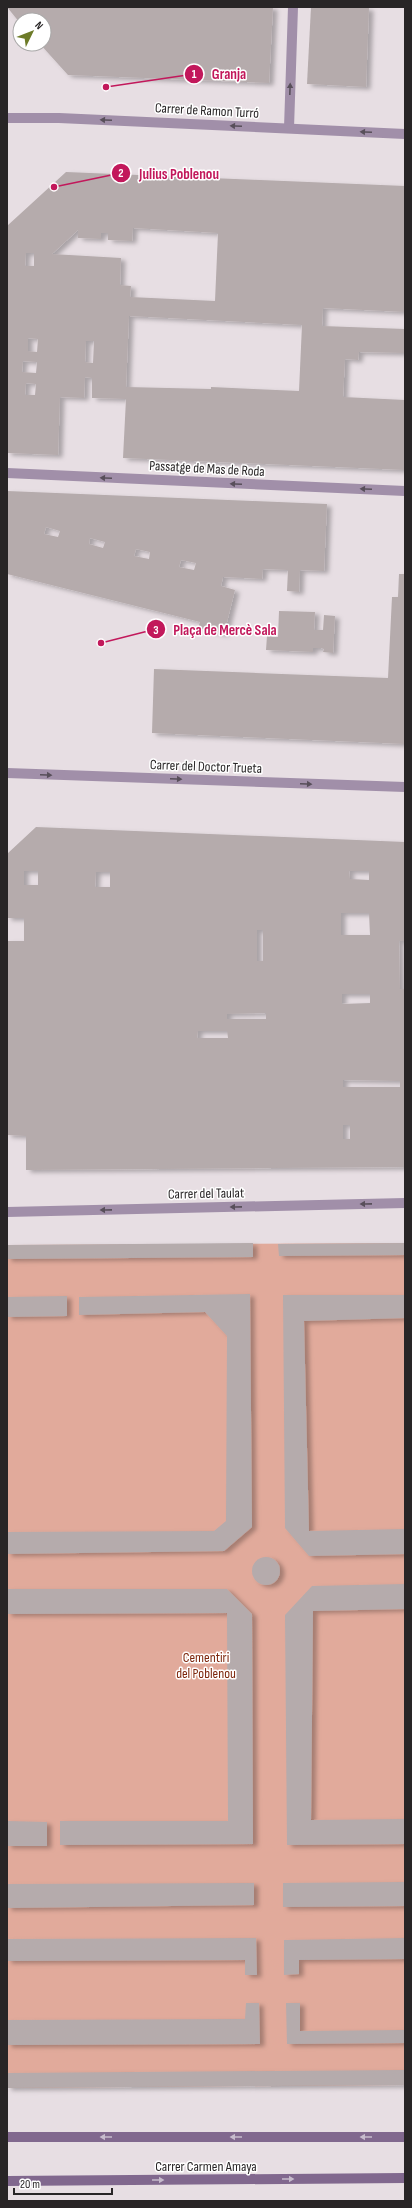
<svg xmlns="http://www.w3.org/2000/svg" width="412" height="2208" viewBox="0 0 412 2208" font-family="'Sofia Sans Condensed',sans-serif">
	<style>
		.green { fill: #e1aa9b }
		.building { fill: #b5abac; fill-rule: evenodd; filter: url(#shadow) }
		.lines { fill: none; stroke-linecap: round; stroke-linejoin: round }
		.minor { stroke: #a18fa9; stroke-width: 10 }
		.tertiary { stroke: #a18fa9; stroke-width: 10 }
		.secondary { stroke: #81688e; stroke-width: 10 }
		.oneway { fill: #584f5a }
		.oneway2 { fill: #c6bbcc }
		.labels { text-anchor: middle; stroke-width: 3; stroke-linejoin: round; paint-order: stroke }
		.street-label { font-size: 14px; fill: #282526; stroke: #fff }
		.park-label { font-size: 14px; fill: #7d260c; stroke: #fff }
		.leader { fill: none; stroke: #c2185b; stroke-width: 1.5 }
		.callout-dot { fill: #c2185b; stroke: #fff; stroke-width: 1.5 }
		.mark-label { font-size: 12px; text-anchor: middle; font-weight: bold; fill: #fff }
		.callout-label { font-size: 15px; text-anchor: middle; font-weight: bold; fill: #c2185b; stroke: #fff; stroke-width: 3; stroke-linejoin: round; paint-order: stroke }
	</style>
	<defs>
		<filter id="shadow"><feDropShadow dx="4.5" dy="2.5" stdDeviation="2" flood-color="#0004"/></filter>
	</defs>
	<rect width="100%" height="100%" fill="#e7dee3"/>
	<path class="green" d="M405 1243V2085L7 2088V1245Z"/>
	<g class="building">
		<path d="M7 7H273L269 83 68 75 40 44H44V20H20V23Z"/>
		<path d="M311 7 369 8 366 87 307 84Z"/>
		<path d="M66 172 405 186V312L323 308 322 326 405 329V353L359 352 358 360 345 359 343 397 405 400V470L123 458 126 399 92 398V378L85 377 84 398 60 397 58 455 7 453V226ZM133 228 218 233 215 301 130 297 131 286 120 285 121 258 52 254 78 230V238L101 239V233H108V240L132 241ZM26 253H34V266H25ZM129 316 302 325 299 391 211 387V389L126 387ZM28 338 38 339 37 352 28 351ZM86 341H94L93 363 85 362ZM23 361 37 362 36 373 22 372ZM26 383 36 384 35 395H25Z"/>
		<path d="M7 491 327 504 324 571 300 570 299 592 287 591 288 570 263 569 262 579 223 577 221 586 235 590 224 634 198 628 200 622 7 574ZM46 527 60 531 58 537 44 534ZM90 538 105 542 103 548 89 544ZM136 549 150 552 149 559 134 556ZM181 560 196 563 194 570 179 567Z"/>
		<path d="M399 574H405V744L152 733 154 669 388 678 392 597H398Z"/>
		<path d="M279 611 315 612 314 630H323L324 615 335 616 333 653 323 652 324 649 321 648H313V652L266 650 267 636 278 637Z"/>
		<path d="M36 827 405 842V941H399L400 989H405V1167L26 1170V1136L7 1135V941H24V918H7V854ZM24 871H38V885H24ZM349 871H369V880L350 879ZM96 872H110V887H95ZM341 913H369L370 935H341ZM257 930H263V961H257ZM342 994H370V1003L342 1004ZM266 1013V1019H227V1014ZM198 1031H227L228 1038H197ZM343 1080 400 1081V1087H343ZM343 1125H350V1139H343Z"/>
		<path d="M253 1243V1257L7 1259V1245Z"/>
		<path d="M405 1243V1255L279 1256 278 1244Z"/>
		<path d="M250 1294 252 1527 224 1551 7 1554V1532L214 1531 226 1521 227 1336 205 1312 79 1315V1297Z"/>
		<path d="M283 1295H405V1318L304 1321 309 1531 405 1529V1554L309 1556 285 1528Z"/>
		<path d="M67 1296V1316L7 1317V1297Z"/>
		<circle cx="266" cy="1571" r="14"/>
		<path d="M405 1584V1609L313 1611 311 1820 405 1819V1844L287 1845 285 1615 312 1586Z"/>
		<path d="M7 1589H227L252 1614 253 1844 60 1845V1821H228L227 1613 7 1614Z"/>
		<path d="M7 1821 47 1822V1846H7Z"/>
		<path d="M405 1882V1906L283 1907V1883Z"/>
		<path d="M254 1883V1905L7 1908V1884Z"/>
		<path d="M256 1938 257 1975H245V1960L7 1961V1939Z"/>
		<path d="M405 1938V1959L299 1960V1974L284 1975V1940Z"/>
		<path d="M246 2003H259L260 2044 7 2045V2020L245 2019Z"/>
		<path d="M286 2003H300V2031L405 2030V2043L287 2044Z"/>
		<path d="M405 2070V2085L7 2088V2073Z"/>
	</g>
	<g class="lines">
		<g class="minor">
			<path d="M7 118H59L405 134"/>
			<path d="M289 128 293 7"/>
			<path d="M7 473 405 491"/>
			<path d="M7 773 405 787"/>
		</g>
		<path class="tertiary" d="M7 1212 405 1203"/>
		<g class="secondary">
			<path d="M7 2137H405"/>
			<path d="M7 2181 405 2178"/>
		</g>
	</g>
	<defs><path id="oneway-solid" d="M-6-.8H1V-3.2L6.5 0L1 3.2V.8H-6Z"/></defs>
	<g class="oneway">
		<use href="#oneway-solid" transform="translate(290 89) rotate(-88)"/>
		<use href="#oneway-solid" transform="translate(106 120) rotate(-177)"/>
		<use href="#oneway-solid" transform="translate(236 126) rotate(-177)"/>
		<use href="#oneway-solid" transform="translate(366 132) rotate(-177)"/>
		<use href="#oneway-solid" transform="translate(106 478) rotate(-177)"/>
		<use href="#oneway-solid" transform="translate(236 484) rotate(-177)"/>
		<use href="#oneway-solid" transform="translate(366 489) rotate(-177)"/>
		<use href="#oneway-solid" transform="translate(46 775) rotate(2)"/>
		<use href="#oneway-solid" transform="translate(176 779) rotate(2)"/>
		<use href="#oneway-solid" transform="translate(306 784) rotate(2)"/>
		<use href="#oneway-solid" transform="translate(366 1204) rotate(179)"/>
		<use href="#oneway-solid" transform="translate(236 1207) rotate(179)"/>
		<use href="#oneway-solid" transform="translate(106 1210) rotate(179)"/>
	</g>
	<g class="oneway2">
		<use href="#oneway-solid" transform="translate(106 2137) rotate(180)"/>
		<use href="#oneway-solid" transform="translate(236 2137) rotate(180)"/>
		<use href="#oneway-solid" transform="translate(366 2137) rotate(-180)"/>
		<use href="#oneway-solid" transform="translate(288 2179)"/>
		<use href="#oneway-solid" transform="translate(158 2180)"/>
	</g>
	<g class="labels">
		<g class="street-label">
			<text transform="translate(207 110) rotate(3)" y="5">Carrer de Ramon Turró</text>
			<text transform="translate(207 468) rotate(3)" y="5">Passatge de Mas de Roda</text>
			<text transform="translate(206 766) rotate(2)" y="5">Carrer del Doctor Trueta</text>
			<text transform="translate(206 1193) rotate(-1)" y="5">Carrer del Taulat</text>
			<text x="206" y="2171">Carrer Carmen Amaya</text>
		</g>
		<g class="park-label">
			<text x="206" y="1662">Cementiri<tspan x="206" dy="16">del Poblenou</tspan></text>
		</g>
	</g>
	<path class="leader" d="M106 87L194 74M54 187L121 173M101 643L156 629"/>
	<g class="callout-dot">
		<circle cx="106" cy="87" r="4"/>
		<circle cx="54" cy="187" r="4"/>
		<circle cx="101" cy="643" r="4"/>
		<circle cx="194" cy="74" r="10"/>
		<circle cx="121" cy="173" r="10"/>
		<circle cx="156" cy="629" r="10"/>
	</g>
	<g class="mark-label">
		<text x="194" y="78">1</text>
		<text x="121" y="177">2</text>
		<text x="156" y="634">3</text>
	</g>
	<g class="callout-label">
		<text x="229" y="79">Granja</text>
		<text x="179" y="179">Julius Poblenou</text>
		<text x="225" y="635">Plaça de Mercè Sala</text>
	</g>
	<rect width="412" height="2208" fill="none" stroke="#282526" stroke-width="16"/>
	<g transform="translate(32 32) rotate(47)"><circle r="19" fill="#ffffff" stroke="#a9a8a8"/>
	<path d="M0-3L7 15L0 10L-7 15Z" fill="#6d7b28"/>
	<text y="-6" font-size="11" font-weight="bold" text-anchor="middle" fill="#282526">N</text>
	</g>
	<path d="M14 2188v6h98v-6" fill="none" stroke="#282526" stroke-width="2"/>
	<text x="20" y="2188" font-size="12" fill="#282526" stroke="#ffffff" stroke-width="3" paint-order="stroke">20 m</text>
</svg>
